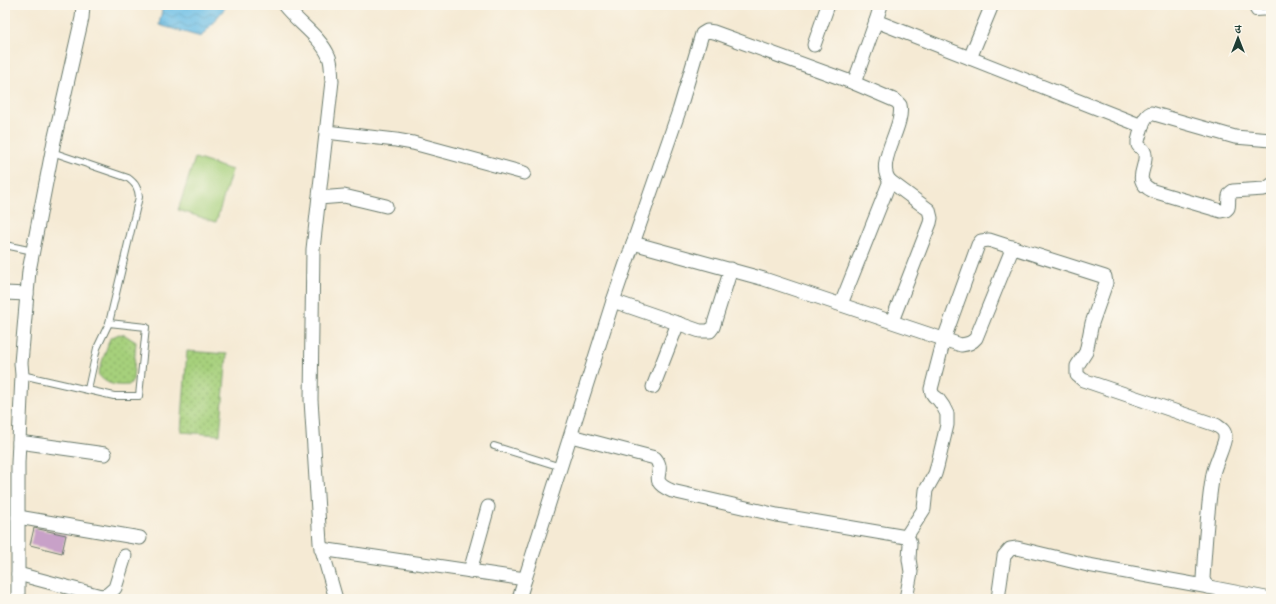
<svg xmlns="http://www.w3.org/2000/svg" width="1276" height="604" viewBox="0 0 1276 604" font-family="Dekko,'Playpen Sans Deva',sans-serif">
	<style>
		.grass { fill: url(#grass-dots); stroke: #628658 }
		.green { fill: #a6d07c; stroke: #628658 }
		.water { fill: url(#water-waves); stroke: #447d8d }
		.building { fill: #c8a1c8 }
		.lines { fill: none; stroke-linecap: round; stroke-linejoin: round }
		.lane-casing { stroke: #6a7a6c; stroke-width: 8 }
		.street-casing { stroke: #6a7a6c; stroke-width: 15 }
		.lane { stroke: #fff; stroke-width: 6 }
		.street { stroke: #fff; stroke-width: 13 }
	</style>
	<defs>
		<pattern id="grass-dots" width="8" height="8" patternUnits="userSpaceOnUse"><rect width="8" height="8" fill="#a6d07c"/><path d="M2 2h.1M6 6h.1" fill="none" stroke="#87aa66" stroke-width="1.8" stroke-linecap="round"/></pattern>
		<pattern id="water-waves" width="16" height="10" patternUnits="userSpaceOnUse"><rect width="16" height="10" fill="#69bde6"/><path d="M0 5q4-4 8 0t8 0" fill="none" stroke="#569bbb"/></pattern>
	</defs>
	<rect width="100%" height="100%" fill="#fbf7ec"/>
	<filter id="ink" filterUnits="userSpaceOnUse"><feTurbulence type="fractalNoise" baseFrequency=".025" numOctaves="2"/><feDisplacementMap in="SourceGraphic" scale="8" xChannelSelector="R" yChannelSelector="G"/><feConvolveMatrix kernelMatrix="1 2 1 2 8 2 1 2 1" color-interpolation-filters="sRGB"/></filter>
	<filter id="wash" filterUnits="userSpaceOnUse"><feTurbulence type="fractalNoise" baseFrequency=".012" numOctaves="4" result="noise"/><feDisplacementMap in="SourceGraphic" scale="16" xChannelSelector="R" yChannelSelector="G"/><feGaussianBlur stdDeviation="0.9" result="paint"/><feColorMatrix in="noise" values="0 0 0 0 0 0 0 0 0 0 0 0 0 0 0 0 0 1.4 0 .05"/><feComposite in="paint" operator="in"/></filter>
	<g filter="url(#wash)">
		<rect width="100%" height="100%" fill="#f5ead4"/>
		<g class="grass">
			<path d="M119 334 125 335 136 342 133 380 129 385C116 386 106 385 98 374L110 338Z"/>
			<path d="M187 351 227 354 220 435 181 432Z"/>
		</g>
		<path class="green" d="M195 158 232 170 216 222 178 210Z"/>
		<path class="water" d="M163 5H225V8L201 37 159 25Z"/>
		<g id="blocks">
			<path class="building" d="M34 528 66 535 62 553 30 545Z"/>
		</g>
	</g>
	<g filter="url(#ink)">
		<use href="#blocks" fill-opacity="0" stroke="#6a7a6c" stroke-width="1"/>
		<g class="lines">
			<defs>
				<g id="lane">
					<path d="M1254 5 1253 10 1255 13 1271 12"/>
					<path d="M52 152 128 178C136 184 138 188 139 197L109 323"/>
					<path d="M5 245 33 251"/>
					<path d="M22 375 114 396H139L146 327 109 323 97 348 88 389"/>
					<path d="M494 446 561 467"/>
				</g>
				<g id="street">
					<path d="M284 5C297 22 321 37 329 57 332 64 331 73 332 81L313 249 311 400 320 543 336 599"/>
					<path d="M881 5 876 21 1142 126"/>
					<path d="M814 45 828 5"/>
					<path d="M970 58 992 5"/>
					<path d="M854 83 896 101 900 105C905 127 874 163 890 181L929 210 931 218 930 223 892 321"/>
					<path d="M326 132 396 140 413 143 524 173"/>
					<path d="M1271 140 1235 137 1151 113C1142 117 1141 132 1138 141V145C1141 149 1145 149 1145 155 1147 169 1131 180 1153 191L1221 211 1226 210 1228 208C1230 202 1226 195 1233 191L1264 189 1269 187 1271 185"/>
					<path d="M319 198 344 196 386 206"/>
					<path d="M633 243 764 279 961 345C968 344 972 343 976 338L1013 247"/>
					<path d="M5 293 27 294"/>
					<path d="M613 301 700 331H710L713 327 731 269"/>
					<path d="M841 304 890 181"/>
					<path d="M653 387 678 323"/>
					<path d="M571 436 655 458C668 473 645 480 672 491L777 515 906 537 909 540 910 544 909 559 911 572 906 599"/>
					<path d="M19 442 105 454"/>
					<path d="M18 517 140 538"/>
					<path d="M906 537 924 509 926 490 935 474 937 467 947 425V414L943 406 938 399 934 396 932 393 931 389 944 339 978 245 981 241 989 240 1105 277 1106 283 1092 323 1086 352 1077 366V375L1083 380 1216 425C1220 428 1225 430 1225 436 1226 442 1215 464 1213 474 1207 509 1205 544 1203 579L1205 584 1209 587 1271 599"/>
					<path d="M321 549 525 579 519 599"/>
					<path d="M470 571 488 507"/>
					<path d="M18 574 101 596 107 595 115 588 125 556"/>
					<path d="M525 579 613 301 679 111 702 34 707 31 714 32 854 83 876 21"/>
					<path d="M18 599V463L22 375 21 363 29 271 54 141 82 18 83 5"/>
					<path d="M998 599 1004 556 1010 549 1017 548 1088 565 1209 587"/>
				</g>
			</defs>
			<use href="#lane" class="lane-casing"/>
			<use href="#street" class="street-casing"/>
			<use href="#lane" class="lane"/>
			<use href="#street" class="street"/>
		</g>
	</g>
	<rect width="1276" height="604" fill="none" stroke="#fbf7ec" stroke-width="20"/>
	<g transform="translate(1238 38)" stroke="#fbf7ec" stroke-width="3" paint-order="stroke">
	<path d="M0-3L7 15L0 10L-7 15Z" fill="#1f3d34"/>
	<text y="-6" font-size="11" font-weight="bold" text-anchor="middle" fill="#1f3d34">उ</text>
	</g>
</svg>
